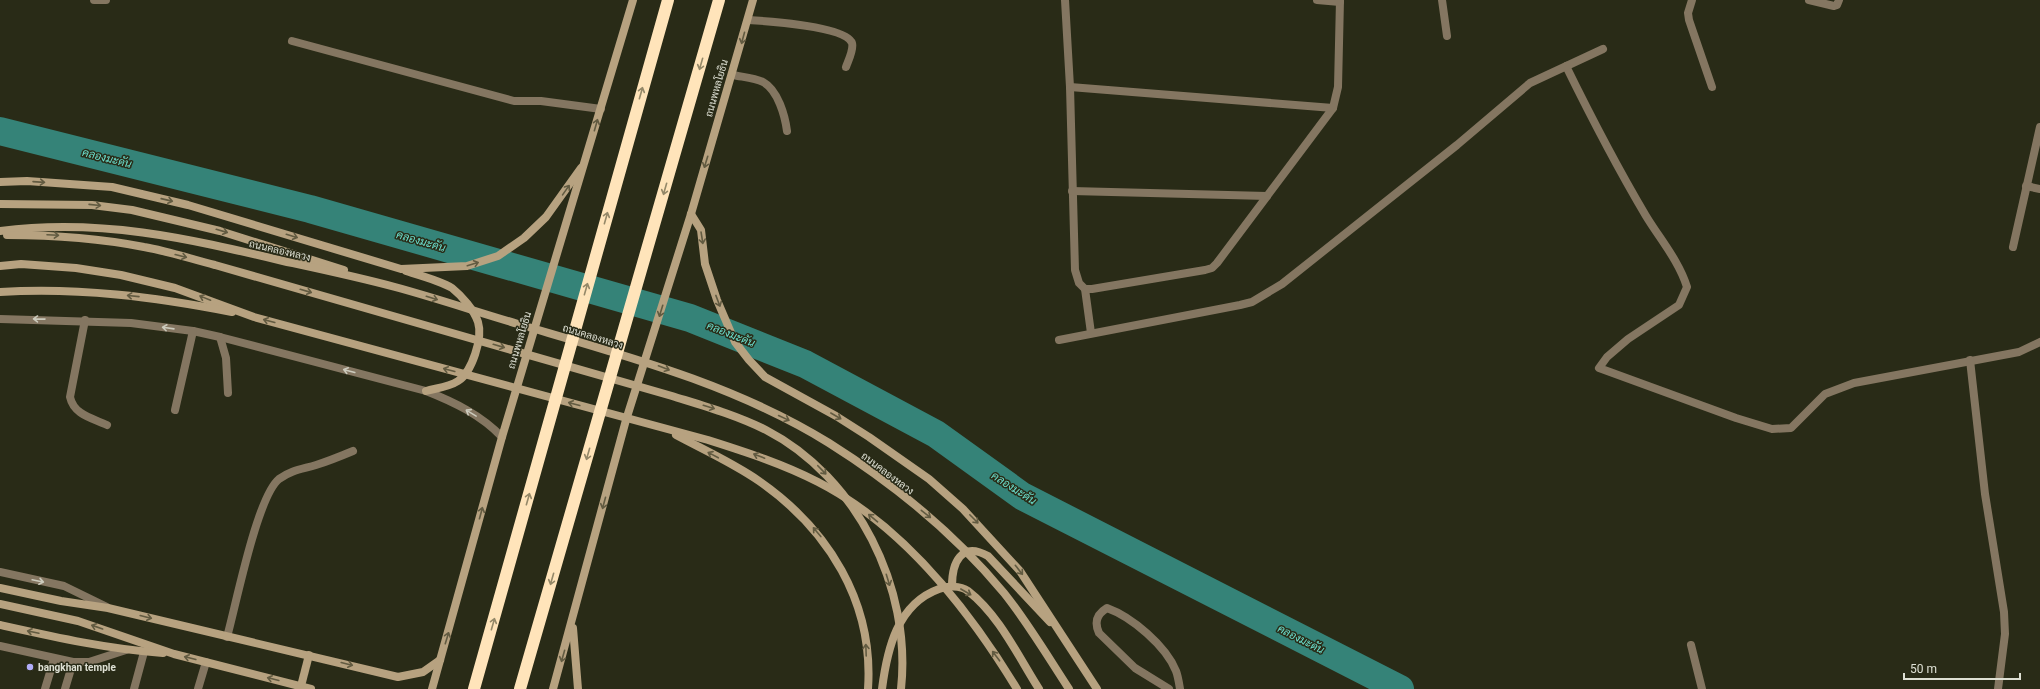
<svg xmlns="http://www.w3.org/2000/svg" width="2040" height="689" viewBox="0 0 2040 689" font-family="Roboto,Sarabun,sans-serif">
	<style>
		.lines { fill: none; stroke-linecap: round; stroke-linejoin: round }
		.river { stroke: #358378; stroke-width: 28 }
		.lane { stroke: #847661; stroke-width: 8 }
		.street { stroke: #847661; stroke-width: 8 }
		.secondary { stroke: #b7a280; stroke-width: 8 }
		.highway { stroke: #ffe4ba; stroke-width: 12 }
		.oneway { stroke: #625b41 }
		.oneway2 { stroke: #948868 }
		.oneway3 { stroke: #cccbbd }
		.poi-dot { fill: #b1adfa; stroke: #292b17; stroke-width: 1.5 }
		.labels { text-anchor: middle; stroke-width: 3; stroke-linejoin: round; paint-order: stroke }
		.street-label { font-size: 10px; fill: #dee0d4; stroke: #292b17 }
		.poi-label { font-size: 10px; font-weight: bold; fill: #dee0d4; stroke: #292b17; text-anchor: start }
		.water-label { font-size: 11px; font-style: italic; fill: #6bdecd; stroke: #292b17 }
	</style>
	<rect width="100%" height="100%" fill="#292b17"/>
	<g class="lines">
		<path class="river" d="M0 131 310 209 690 318 805 364 936 434 1022 496 1400 689"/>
		<g class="lane">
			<path d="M94 0H106"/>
			<path d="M292 41 514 101H541L601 109"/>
			<path d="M733 75C742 77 755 78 763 82 778 90 785 116 787 131"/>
			<path d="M2026 186 2040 189"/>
			<path d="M2013 247 2040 127"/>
			<path d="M220 337 226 358 228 393"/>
			<path d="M45 689 54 659"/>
			<path d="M65 689 73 662"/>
			<path d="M134 689 144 652"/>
			<path d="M1169 689 1135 668 1099 633C1094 622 1097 614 1107 608 1132 617 1166 646 1176 671 1178 676 1179 683 1180 689"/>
		</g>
		<g class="street">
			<path d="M1065 0 1070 87 1075 270 1079 283 1085 289H1092L1205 270 1212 268 1217 263 1333 108 1338 87 1340 0"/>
			<path d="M1317 0 1340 2"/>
			<path d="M1442 0 1447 36"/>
			<path d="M1692 0 1688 13 1689 20 1712 87"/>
			<path d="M1809 0 1834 6 1837 5 1839 0"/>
			<path d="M748 20C765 21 846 26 852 43 854 50 848 61 846 67"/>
			<path d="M1566 66C1591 117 1617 167 1646 216 1660 239 1679 261 1687 287L1679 305 1628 339 1607 357 1599 368 1736 418 1772 429 1791 428 1825 394 1854 383 2019 352 2040 342"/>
			<path d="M1070 87 1333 108"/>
			<path d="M1072 191 1267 196"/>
			<path d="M1085 289 1091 333"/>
			<path d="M0 319 131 323 193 331 220 337 426 391C454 402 481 415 502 437"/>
			<path d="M85 320 70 397C74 415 92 418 107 425"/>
			<path d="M1059 340 1240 305 1252 302 1282 284 1457 145 1530 83 1603 49"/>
			<path d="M1970 360 1985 494 2004 612 2005 634 1998 689"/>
			<path d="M175 410 193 331"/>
			<path d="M0 572 64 586 107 607"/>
			<path d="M227 637C236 605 257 497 279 479 291 470 303 469 316 465 329 461 341 456 353 451"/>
			<path d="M1691 645 1702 689"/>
			<path d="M0 646 73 662H89L126 650"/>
			<path d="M198 689 206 662"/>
		</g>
		<g class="secondary">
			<path d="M0 182 27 181 112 187 188 205 401 269 467 266 498 256 524 238 546 217 581 168"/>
			<path d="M0 204 92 205 132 210 220 231 344 270"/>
			<path d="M691 214 701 230 705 264 717 300 735 342 749 360 765 377 836 416 869 437 929 479 963 509 1020 571 1097 689"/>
			<path d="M0 231C100 218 186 238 283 261 320 269 358 277 395 287 436 298 477 312 518 324 623 355 734 384 829 443 894 484 955 534 1004 593 1028 623 1048 657 1069 689"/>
			<path d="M7 235C53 235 98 238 144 247 168 251 191 259 215 265L672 396C704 406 736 415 766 430 857 477 912 588 901 689"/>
			<path d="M0 266 21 264 76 268 121 275 175 288 254 317 708 440C746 452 783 464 818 482 902 525 969 610 1017 689"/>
			<path d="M406 271C419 275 441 281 452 288 462 296 474 310 478 322 483 338 472 372 458 381 449 387 437 388 426 391"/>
			<path d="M0 292C78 287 155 297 232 312"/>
			<path d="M676 435C704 450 733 463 759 481 828 529 874 602 868 689"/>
			<path d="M952 586C952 563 961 541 988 556L1050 622"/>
			<path d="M0 588 61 601 108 608 398 677 423 672 440 660"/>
			<path d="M0 604 78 621 174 654 311 689"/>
			<path d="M0 625C54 637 107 649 163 653"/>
			<path d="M573 628 578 689"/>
			<path d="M301 686 309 655"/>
			<path d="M432 689 502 437 633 0"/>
			<path d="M553 689 626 420 691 214 753 0"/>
			<path d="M882 689C887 650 897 604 939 589 947 586 960 585 968 591 999 615 1018 656 1039 689"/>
		</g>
		<g class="highway">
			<path d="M474 689 668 0"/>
			<path d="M520 689 719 0"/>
		</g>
	</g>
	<defs><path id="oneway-shaft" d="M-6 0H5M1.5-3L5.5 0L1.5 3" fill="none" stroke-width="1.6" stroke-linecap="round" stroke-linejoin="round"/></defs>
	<g class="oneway">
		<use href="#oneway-shaft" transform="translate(743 38) rotate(105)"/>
		<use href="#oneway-shaft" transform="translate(596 125) rotate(-74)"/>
		<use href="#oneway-shaft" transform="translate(706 162) rotate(107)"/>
		<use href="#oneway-shaft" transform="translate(39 182) rotate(4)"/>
		<use href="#oneway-shaft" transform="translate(566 190) rotate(-55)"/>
		<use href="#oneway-shaft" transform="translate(167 200) rotate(13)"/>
		<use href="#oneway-shaft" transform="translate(95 205) rotate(6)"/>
		<use href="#oneway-shaft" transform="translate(222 231) rotate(16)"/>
		<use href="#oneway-shaft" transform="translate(53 235) rotate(3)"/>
		<use href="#oneway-shaft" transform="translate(292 236) rotate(17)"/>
		<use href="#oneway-shaft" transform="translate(702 238) rotate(81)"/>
		<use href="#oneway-shaft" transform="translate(181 256) rotate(14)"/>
		<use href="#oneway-shaft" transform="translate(473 264) rotate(-17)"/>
		<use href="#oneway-shaft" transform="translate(306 291) rotate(16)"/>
		<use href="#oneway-shaft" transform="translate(133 296) rotate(-174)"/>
		<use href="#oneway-shaft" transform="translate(205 298) rotate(-158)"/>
		<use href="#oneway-shaft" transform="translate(432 298) rotate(17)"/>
		<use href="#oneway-shaft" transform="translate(718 301) rotate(69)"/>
		<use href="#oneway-shaft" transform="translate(661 311) rotate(107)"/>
		<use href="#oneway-shaft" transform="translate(269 321) rotate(-165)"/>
		<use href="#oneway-shaft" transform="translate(499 346) rotate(16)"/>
		<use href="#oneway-shaft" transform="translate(664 368) rotate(21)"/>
		<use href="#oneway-shaft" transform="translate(449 370) rotate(-165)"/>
		<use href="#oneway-shaft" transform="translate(574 404) rotate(-165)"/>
		<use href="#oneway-shaft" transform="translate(709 407) rotate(17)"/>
		<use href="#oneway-shaft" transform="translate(836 416) rotate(30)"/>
		<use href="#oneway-shaft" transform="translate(784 418) rotate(25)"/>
		<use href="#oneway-shaft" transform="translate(713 455) rotate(-152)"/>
		<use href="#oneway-shaft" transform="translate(759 456) rotate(-159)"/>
		<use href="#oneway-shaft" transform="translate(822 470) rotate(46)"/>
		<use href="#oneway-shaft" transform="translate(604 503) rotate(105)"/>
		<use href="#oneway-shaft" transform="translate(481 513) rotate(-75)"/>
		<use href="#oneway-shaft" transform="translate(926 514) rotate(38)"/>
		<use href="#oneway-shaft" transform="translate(873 518) rotate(-140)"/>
		<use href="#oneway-shaft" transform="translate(974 519) rotate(45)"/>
		<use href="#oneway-shaft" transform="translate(817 532) rotate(-130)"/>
		<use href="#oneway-shaft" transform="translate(1019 570) rotate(52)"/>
		<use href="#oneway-shaft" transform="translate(888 580) rotate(73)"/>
		<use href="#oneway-shaft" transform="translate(966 592) rotate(30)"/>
		<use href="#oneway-shaft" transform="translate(146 617) rotate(14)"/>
		<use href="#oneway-shaft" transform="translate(97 627) rotate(-161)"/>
		<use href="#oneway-shaft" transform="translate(33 632) rotate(-168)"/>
		<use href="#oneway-shaft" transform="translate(447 638) rotate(-73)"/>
		<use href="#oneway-shaft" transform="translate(866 650) rotate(-92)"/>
		<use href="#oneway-shaft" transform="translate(563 656) rotate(106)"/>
		<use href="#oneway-shaft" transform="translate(996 656) rotate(-127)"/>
		<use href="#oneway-shaft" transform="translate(190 658) rotate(-166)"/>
		<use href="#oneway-shaft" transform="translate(347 664) rotate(14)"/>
		<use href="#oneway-shaft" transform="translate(273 679) rotate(-166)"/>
	</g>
	<g class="oneway2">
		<use href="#oneway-shaft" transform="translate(701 64) rotate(106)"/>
		<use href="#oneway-shaft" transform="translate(641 93) rotate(-74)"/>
		<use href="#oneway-shaft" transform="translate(665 189) rotate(106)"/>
		<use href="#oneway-shaft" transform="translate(606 218) rotate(-74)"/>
		<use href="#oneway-shaft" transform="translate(586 289) rotate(-74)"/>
		<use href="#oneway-shaft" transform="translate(588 454) rotate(106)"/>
		<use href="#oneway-shaft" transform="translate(528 499) rotate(-74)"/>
		<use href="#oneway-shaft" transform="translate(552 579) rotate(106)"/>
		<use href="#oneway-shaft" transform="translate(493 624) rotate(-74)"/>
	</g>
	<g class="oneway3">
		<use href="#oneway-shaft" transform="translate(39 319) rotate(-179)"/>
		<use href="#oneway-shaft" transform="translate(168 328) rotate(-172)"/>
		<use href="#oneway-shaft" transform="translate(349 371) rotate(-165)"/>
		<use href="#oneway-shaft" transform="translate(471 413) rotate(-149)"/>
		<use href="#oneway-shaft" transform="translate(38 581) rotate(12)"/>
	</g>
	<circle class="poi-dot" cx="30" cy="667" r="4"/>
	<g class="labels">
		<g class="street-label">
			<text transform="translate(716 88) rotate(-74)" y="4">ถนนพหลโยธิน</text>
			<text transform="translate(280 250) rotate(13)" y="4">ถนนคลองหลวง</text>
			<text transform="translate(593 336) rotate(17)" y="4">ถนนคลองหลวง</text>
			<text transform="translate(519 340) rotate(-73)" y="4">ถนนพหลโยธิน</text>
			<text transform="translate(888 473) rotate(37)" y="4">ถนนคลองหลวง</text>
		</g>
		<g class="poi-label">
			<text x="38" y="671">bangkhan temple</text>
		</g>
		<g class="water-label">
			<text transform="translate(107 158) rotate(14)" y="4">คลองมะดัน</text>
			<text transform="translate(421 241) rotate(16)" y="4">คลองมะดัน</text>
			<text transform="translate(731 334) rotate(22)" y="4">คลองมะดัน</text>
			<text transform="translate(1014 488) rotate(33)" y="4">คลองมะดัน</text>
			<text transform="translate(1301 639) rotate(27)" y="4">คลองมะดัน</text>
		</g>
	</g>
	<path d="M1904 673v6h116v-6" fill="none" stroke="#dee0d4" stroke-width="2"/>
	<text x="1910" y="673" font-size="12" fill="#dee0d4" stroke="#292b17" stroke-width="3" paint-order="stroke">50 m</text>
</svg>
